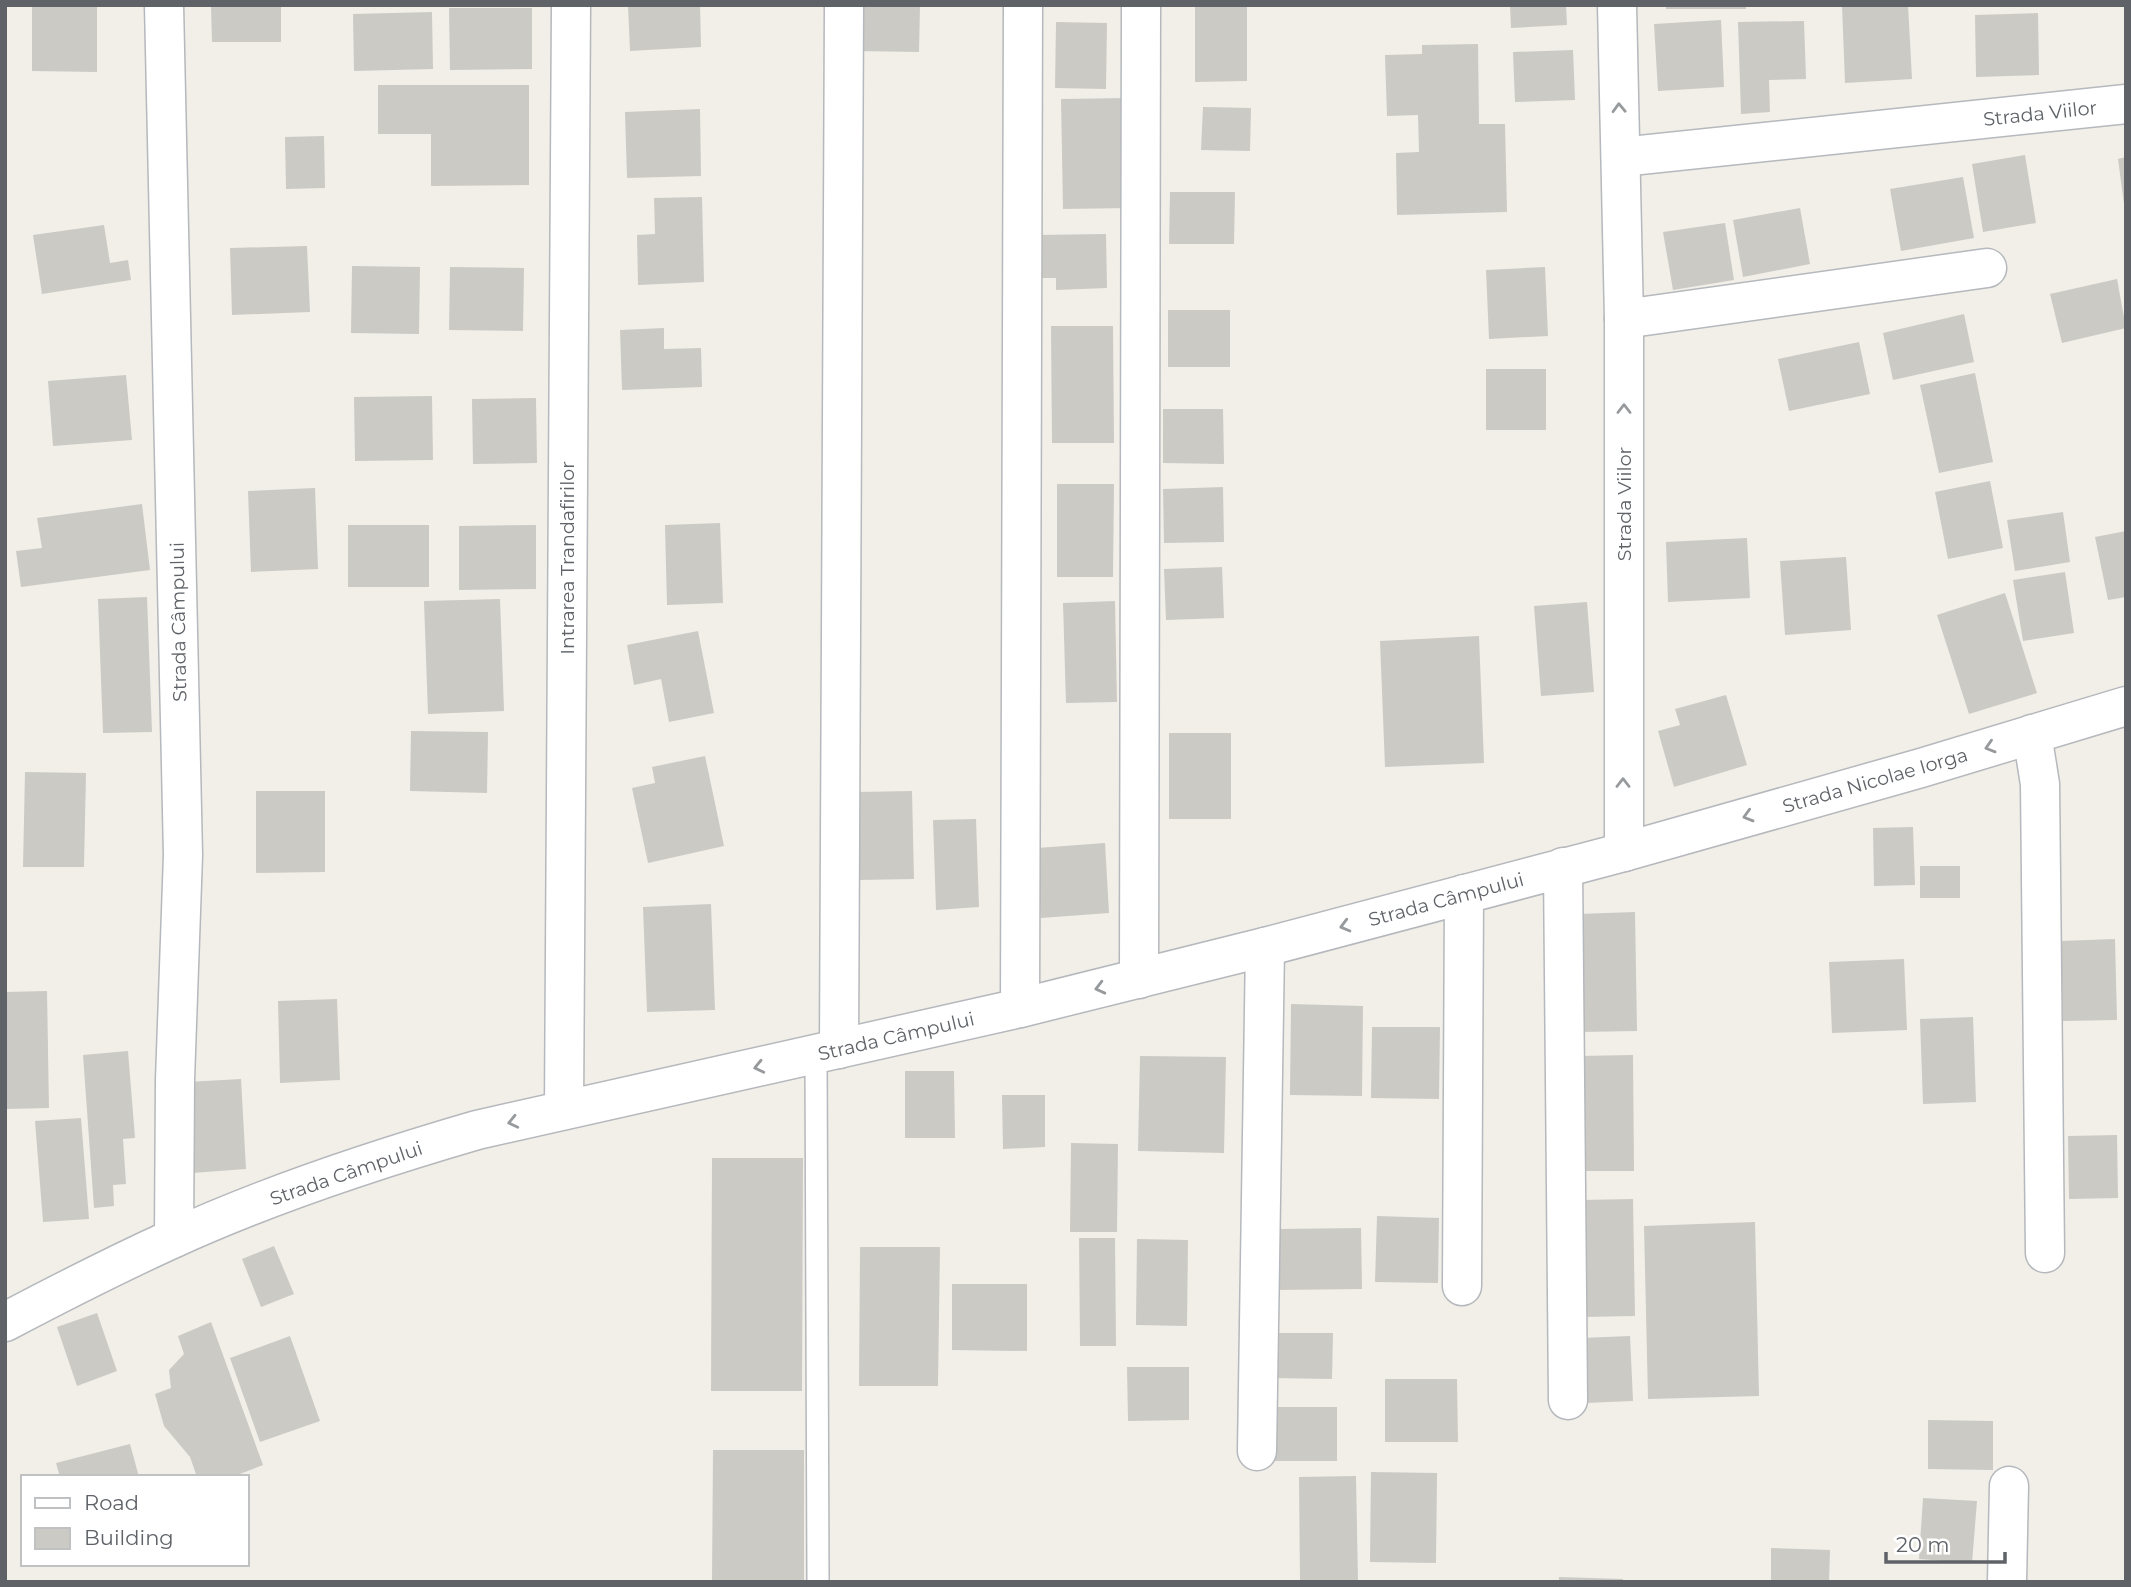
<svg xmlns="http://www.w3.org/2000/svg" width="2131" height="1587" viewBox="0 0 2131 1587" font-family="Montserrat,sans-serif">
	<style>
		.building { fill: #cccac5 }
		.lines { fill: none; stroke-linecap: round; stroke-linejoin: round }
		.service-casing { stroke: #b5b8bc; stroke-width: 24 }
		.minor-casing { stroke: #b5b8bc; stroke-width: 41 }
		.tertiary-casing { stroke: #b5b8bc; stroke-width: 41 }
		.service { stroke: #fff; stroke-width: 21 }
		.minor { stroke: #fff; stroke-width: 38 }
		.tertiary { stroke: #fff; stroke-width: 38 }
		.oneway { stroke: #979a9d }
		.labels { text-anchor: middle; stroke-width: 7; stroke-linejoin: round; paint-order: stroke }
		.street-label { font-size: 19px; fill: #5f6368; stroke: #fff }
	</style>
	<rect width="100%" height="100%" fill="#f1efe8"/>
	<g class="building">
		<path d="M32 5H97V72L32 71Z"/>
		<path d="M211 5H281V42H212Z"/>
		<path d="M628 5H700L701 47 630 51Z"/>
		<path d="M858 5H920L919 52 857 51Z"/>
		<path d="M1195 5H1247V81L1195 82Z"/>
		<path d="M1510 5H1566L1567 25 1511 28Z"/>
		<rect x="1666" y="5" width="80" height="4"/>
		<path d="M1842 5H1908L1912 79 1845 83Z"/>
		<path d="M449 8H532V69L450 70Z"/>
		<path d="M432 12 433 69 354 71 353 14Z"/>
		<path d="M2038 13 2039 75 1976 77 1975 15Z"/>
		<path d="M1721 20 1724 87 1658 91 1654 24Z"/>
		<path d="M1804 21 1806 79 1769 80 1770 112 1741 114 1738 22Z"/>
		<path d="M1056 22 1107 23 1106 89 1055 88Z"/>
		<path d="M1478 44 1479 124H1505L1507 212 1397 215 1396 153 1419 152 1418 115 1387 116 1385 55 1422 54V45Z"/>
		<path d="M1573 50 1575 100 1515 102 1513 52Z"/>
		<path d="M378 85H529V185L431 186V134H378Z"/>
		<path d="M1128 98 1130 208 1063 209 1061 99Z"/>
		<path d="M1203 107 1251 108 1250 151 1201 150Z"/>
		<path d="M700 109 701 176 627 178 625 112Z"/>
		<path d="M324 136 325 188 286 189 285 137Z"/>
		<path d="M2025 155 2036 223 1983 232 1972 164Z"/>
		<path d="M2126 157V204H2124L2118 159Z"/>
		<path d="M1963 177 1974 238 1901 251 1890 189Z"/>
		<path d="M1170 192H1235L1234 244H1169Z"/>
		<path d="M702 197 704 282 638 285 637 235 655 234 654 198Z"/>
		<path d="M1800 208 1810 264 1743 277 1733 220Z"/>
		<path d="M1725 223 1734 280 1673 290 1663 232Z"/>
		<path d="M104 225 110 263 128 260 131 280 42 294 33 235Z"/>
		<path d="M1106 234 1107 288 1056 290V278H1037L1036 235Z"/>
		<path d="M307 246 310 312 232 315 230 248Z"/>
		<path d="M352 266 420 267 419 334 351 333Z"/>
		<path d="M450 267 524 268 523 331 449 330Z"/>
		<path d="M1545 267 1548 336 1489 339 1486 270Z"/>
		<path d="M2117 279 2126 328 2062 343 2050 294Z"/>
		<rect x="1168" y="310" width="62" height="57"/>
		<path d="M1964 314 1974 362 1893 380 1883 333Z"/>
		<path d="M1051 326H1113L1114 443H1052Z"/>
		<path d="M664 328V349L701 348 702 387 622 390 620 330Z"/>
		<path d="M1859 342 1870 394 1789 411 1778 359Z"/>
		<rect x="1486" y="369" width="60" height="61"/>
		<path d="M1975 373 1993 462 1939 473 1920 385Z"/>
		<path d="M126 375 132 440 53 446 48 381Z"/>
		<path d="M432 396 433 460 355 461 354 397Z"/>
		<path d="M536 398 537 463 473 464 472 399Z"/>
		<path d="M1163 409H1223L1224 464 1163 463Z"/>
		<path d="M1990 481 2003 548 1948 559 1935 492Z"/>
		<path d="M1057 484H1114L1113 577H1057Z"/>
		<path d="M1223 487 1224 542 1164 543 1163 489Z"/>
		<path d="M315 488 318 569 251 572 248 491Z"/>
		<path d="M142 504 150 570 21 587 16 551 42 548 37 518Z"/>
		<path d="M2063 512 2070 562 2015 571 2007 520Z"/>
		<path d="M720 523 723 603 667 605 665 525Z"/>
		<rect x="348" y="525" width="81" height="62"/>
		<path d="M536 525V589L459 590V526Z"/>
		<path d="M2126 531V597L2108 600 2095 537Z"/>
		<path d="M1747 538 1750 598 1668 602 1666 542Z"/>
		<path d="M1846 557 1851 630 1785 635 1780 561Z"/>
		<path d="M1222 567 1224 618 1166 620 1164 569Z"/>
		<path d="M2065 572 2074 633 2023 641 2013 580Z"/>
		<path d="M2005 593 2037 693 1969 714 1937 615Z"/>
		<path d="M147 597 152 732 103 733 98 599Z"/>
		<path d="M500 599 504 711 428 714 424 601Z"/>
		<path d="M1115 601 1117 702 1066 703 1063 603Z"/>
		<path d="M1587 602 1594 692 1541 696 1534 606Z"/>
		<path d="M698 631 714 713 669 722 661 679 634 685 627 645Z"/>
		<path d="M1479 636 1484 763 1385 767 1380 641Z"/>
		<path d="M1726 695 1747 765 1674 787 1658 731 1680 725 1675 709Z"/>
		<path d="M411 731 488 732 487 793 410 791Z"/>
		<rect x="1169" y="733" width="62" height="86"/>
		<path d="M705 756 724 846 648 863 632 788 655 783 652 767Z"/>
		<path d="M25 772 86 773 84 867H23Z"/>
		<path d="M256 791H325V872L256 873Z"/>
		<path d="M912 791 914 879 858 880 856 792Z"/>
		<path d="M976 819 979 907 936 910 933 820Z"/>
		<path d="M1913 827 1915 885 1874 886 1873 828Z"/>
		<path d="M1105 843 1109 913 1041 918 1037 848Z"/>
		<rect x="1920" y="866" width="40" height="32"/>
		<path d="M711 904 715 1010 647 1012 643 907Z"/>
		<path d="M1635 912 1637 1031 1580 1032 1578 914Z"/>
		<path d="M2115 939 2117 1020 2063 1021 2061 941Z"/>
		<path d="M1904 959 1907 1030 1832 1033 1829 962Z"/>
		<path d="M47 991 49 1108 5 1109V992Z"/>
		<path d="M337 999 340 1080 280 1083 278 1001Z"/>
		<path d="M1291 1004 1363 1006 1362 1096 1290 1095Z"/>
		<path d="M1973 1017 1976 1102 1923 1104 1920 1019Z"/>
		<path d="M1372 1027H1440L1439 1099 1371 1098Z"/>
		<path d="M128 1051 135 1138 123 1139 126 1184 113 1185 114 1206 94 1208 83 1055Z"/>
		<path d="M1633 1055 1634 1171H1581L1580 1056Z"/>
		<path d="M1140 1056 1226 1057 1224 1153 1138 1151Z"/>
		<path d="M905 1071H954L955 1138H905Z"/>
		<path d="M241 1079 246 1169 192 1173 187 1082Z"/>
		<path d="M1002 1095H1045V1147L1003 1149Z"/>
		<path d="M81 1118 89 1219 43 1222 35 1121Z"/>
		<path d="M2117 1135 2118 1198 2069 1199 2068 1136Z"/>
		<path d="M1071 1143 1118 1144 1117 1232H1070Z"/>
		<path d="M712 1158H803L802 1391H711Z"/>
		<path d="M1633 1199 1635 1316 1582 1317 1581 1200Z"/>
		<path d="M1377 1216 1439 1218 1438 1283 1375 1282Z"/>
		<path d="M1755 1222 1759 1396 1648 1399 1644 1226Z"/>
		<path d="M1361 1228 1362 1289 1277 1290V1229Z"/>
		<path d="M1079 1238H1115L1116 1346H1080Z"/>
		<path d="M1137 1239 1188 1240 1187 1326 1136 1325Z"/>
		<path d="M274 1246 294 1294 261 1307 242 1259Z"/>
		<path d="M860 1247H940L938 1386H859Z"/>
		<path d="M952 1284H1027V1351L952 1350Z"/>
		<path d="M97 1313 117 1371 77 1386 57 1327Z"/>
		<path d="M211 1322 263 1465 232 1477H197L190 1457 164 1426 155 1394 171 1388 169 1370 184 1354 178 1336Z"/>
		<path d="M1274 1333H1333L1332 1379 1273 1378Z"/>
		<path d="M290 1336 320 1421 260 1442 230 1358Z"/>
		<path d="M1630 1336 1633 1401 1585 1403 1582 1338Z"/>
		<path d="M1127 1367H1189V1420L1128 1421Z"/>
		<path d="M1385 1379H1457L1458 1442H1385Z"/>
		<rect x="1270" y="1407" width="67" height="54"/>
		<path d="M1928 1420 1993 1421V1470L1928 1469Z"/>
		<path d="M130 1444 139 1477H60L56 1463Z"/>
		<path d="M713 1450H804V1582H712Z"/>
		<path d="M1371 1472 1437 1473 1436 1563 1370 1562Z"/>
		<path d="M1356 1476 1358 1582H1300L1299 1477Z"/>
		<path d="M1923 1498 1977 1501 1972 1563 1919 1559Z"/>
		<path d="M1771 1548 1830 1550 1829 1582H1771Z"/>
		<path d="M1559 1577 1623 1579V1582H1559Z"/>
	</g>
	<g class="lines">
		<defs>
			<path id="service" d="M816 1055 818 1582"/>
			<g id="minor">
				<path d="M164 5 183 855 175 1080 174 1238"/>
				<path d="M1621 157 2126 104"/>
				<path d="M1624 319 1987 268"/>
				<path d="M2032 734 2040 784 2045 1253"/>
				<path d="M1563 867 1568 1400"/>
				<path d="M1139 979 1141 5"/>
				<path d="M1020 1008 1023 5"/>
				<path d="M839 1049 844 5"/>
				<path d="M564 1110 571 5"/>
				<path d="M1462 1286 1464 894"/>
				<path d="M1257 1451 1265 947"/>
				<path d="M2007 1582 2009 1486"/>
			</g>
			<g id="tertiary">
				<path d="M1617 5 1624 319V852"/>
				<path d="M5 1322C60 1293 115 1265 172 1239 270 1194 374 1160 477 1130L1020 1008 1265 947 1624 852 1921 768 2126 706"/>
			</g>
		</defs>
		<use href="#service" class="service-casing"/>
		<use href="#minor" class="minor-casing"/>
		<use href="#tertiary" class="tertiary-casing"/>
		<use href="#service" class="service"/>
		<use href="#minor" class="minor"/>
		<use href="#tertiary" class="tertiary"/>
	</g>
	<defs><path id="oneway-chevron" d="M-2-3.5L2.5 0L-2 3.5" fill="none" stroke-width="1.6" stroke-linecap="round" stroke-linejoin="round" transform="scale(1.75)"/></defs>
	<g class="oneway">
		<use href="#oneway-chevron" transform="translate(1619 108) rotate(-92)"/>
		<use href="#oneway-chevron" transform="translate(1624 409) rotate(-90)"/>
		<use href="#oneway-chevron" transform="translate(1990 747) rotate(163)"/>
		<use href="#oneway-chevron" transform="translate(1623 783) rotate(-90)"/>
		<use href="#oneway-chevron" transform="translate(1748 816) rotate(164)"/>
		<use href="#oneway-chevron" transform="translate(1345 926) rotate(165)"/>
		<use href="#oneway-chevron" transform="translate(1100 988) rotate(166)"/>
		<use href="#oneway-chevron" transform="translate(759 1067) rotate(167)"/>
		<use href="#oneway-chevron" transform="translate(513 1122) rotate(167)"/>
	</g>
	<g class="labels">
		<g class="street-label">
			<text transform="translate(2040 113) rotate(-6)" y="7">Strada Viilor</text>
			<text transform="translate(1624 504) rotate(-90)" y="7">Strada Viilor</text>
			<text transform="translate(567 558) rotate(-90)" y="7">Intrarea Trandafirilor</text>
			<text transform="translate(178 622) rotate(-91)" y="7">Strada Câmpului</text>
			<text transform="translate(1875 780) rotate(-16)" y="7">Strada Nicolae Iorga</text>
			<text transform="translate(1446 899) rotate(-15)" y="7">Strada Câmpului</text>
			<text transform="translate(896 1036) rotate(-13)" y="7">Strada Câmpului</text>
			<text transform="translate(346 1173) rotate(-19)" y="7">Strada Câmpului</text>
		</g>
	</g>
	<rect width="2131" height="1587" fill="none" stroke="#5f6368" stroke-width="14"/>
	<rect x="21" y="1475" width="228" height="91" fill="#ffffff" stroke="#bfc1c3" stroke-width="2"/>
	<rect x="35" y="1498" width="35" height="10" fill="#ffffff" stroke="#bfc1c3" stroke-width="2"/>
	<text x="84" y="1510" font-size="21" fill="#5f6368">Road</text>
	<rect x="35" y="1528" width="35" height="21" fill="#cccac5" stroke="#bfc1c3" stroke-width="2"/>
	<text x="84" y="1545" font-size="21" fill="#5f6368">Building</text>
	<path d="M1886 1552v10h119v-10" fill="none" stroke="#5f6368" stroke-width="3.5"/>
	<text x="1896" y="1552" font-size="21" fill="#5f6368" stroke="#ffffff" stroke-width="5" paint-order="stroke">20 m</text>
</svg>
